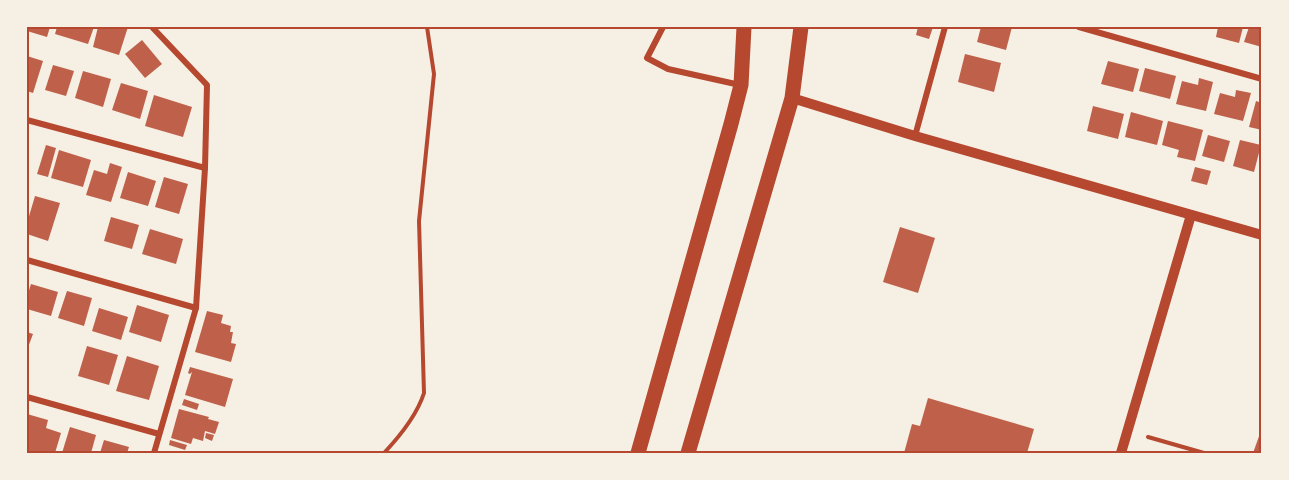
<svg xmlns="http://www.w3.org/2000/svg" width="1289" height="480" viewBox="0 0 1289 480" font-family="Figtree,sans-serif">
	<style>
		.building { fill: #bf614a }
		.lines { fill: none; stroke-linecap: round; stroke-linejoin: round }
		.path { stroke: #b5482f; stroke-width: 4 }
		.minor { stroke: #b5482f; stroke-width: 6 }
		.tertiary { stroke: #b5482f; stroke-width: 10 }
		.primary { stroke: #b5482f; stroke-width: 15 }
		.neatline { fill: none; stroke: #b5482f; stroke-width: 2 }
	</style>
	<rect width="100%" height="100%" fill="#f6efe4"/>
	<g class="building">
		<path d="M27 27H50L47 37 27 31Z"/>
		<path d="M57 27H94L88 44 55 34Z"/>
		<path d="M98 27H128L119 55 93 47Z"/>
		<path d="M918 27H933L929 39 916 35Z"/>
		<path d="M981 27H1012L1006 50 977 42Z"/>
		<path d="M1218 27H1243L1239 43 1216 37Z"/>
		<path d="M1249 27H1262V47L1244 42Z"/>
		<path d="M142 40 162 64 145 78 125 54Z"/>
		<path d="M965 54 1001 63 994 92 958 82Z"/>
		<path d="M27 56 43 61 33 93 27 91Z"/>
		<path d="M1108 61 1139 69 1133 92 1101 84Z"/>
		<path d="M53 65 74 71 66 96 45 90Z"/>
		<path d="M1145 68 1176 76 1170 99 1139 91Z"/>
		<path d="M83 71 111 79 103 107 75 98Z"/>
		<path d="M1199 78 1213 82 1206 111 1176 104 1182 81 1198 85Z"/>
		<path d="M121 83 148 91 140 119 112 110Z"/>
		<path d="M1236 90 1251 93 1243 121 1214 114 1220 93 1235 97Z"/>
		<path d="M154 95 192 107 183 137 145 126Z"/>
		<path d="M1256 101 1262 103V130L1249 127Z"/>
		<path d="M1093 106 1124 114 1118 139 1087 131Z"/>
		<path d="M1131 112 1163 121 1157 145 1125 137Z"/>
		<path d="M1168 121 1203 130 1195 161 1177 157 1179 150 1162 145Z"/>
		<path d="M1208 135 1230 141 1224 162 1202 156Z"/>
		<path d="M1240 140 1261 145 1254 172 1233 166Z"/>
		<path d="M46 145 56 148 48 177 37 174Z"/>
		<path d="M59 150 91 160 83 187 51 178Z"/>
		<path d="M110 163 122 167 111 202 86 195 94 170 107 174Z"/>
		<path d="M1195 167 1211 171 1207 185 1191 181Z"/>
		<path d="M128 172 156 181 148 206 120 198Z"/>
		<path d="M164 177 188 184 179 214 155 207Z"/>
		<path d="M35 196 60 203 48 241 27 234V223Z"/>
		<path d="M111 217 139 225 132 249 104 241Z"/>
		<path d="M900 227 935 238 918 293 883 282Z"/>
		<path d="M150 229 183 239 176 264 142 254Z"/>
		<path d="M31 284 58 292 51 316 27 309V297Z"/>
		<path d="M67 291 92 298 84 326 58 318Z"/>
		<path d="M137 305 169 315 161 342 129 332Z"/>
		<path d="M99 308 128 317 121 340 92 331Z"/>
		<path d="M207 311 223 315 221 323 231 326 230 332H233L231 343 236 344 231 362 195 352Z"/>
		<path d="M27 332 33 334 27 350Z"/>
		<path d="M87 346 118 355 109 385 78 376Z"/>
		<path d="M127 356 159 366 149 400 116 391Z"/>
		<path d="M190 367 233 379 225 407 185 395 192 372 190 374 188 373Z"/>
		<path d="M928 398 1034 429 1027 453H904L912 424 920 426Z"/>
		<path d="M184 399 199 404 197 410 182 405Z"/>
		<path d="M179 409 209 417 208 419 219 422 215 434 205 431 203 441 193 438 191 444 171 438Z"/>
		<path d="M27 414 48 420 46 428 61 433 55 453 27 451Z"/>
		<path d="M70 427 96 435 91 453H62Z"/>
		<path d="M1262 428V453H1253Z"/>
		<path d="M206 433 214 435 212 441 205 438Z"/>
		<path d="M104 440 129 447 127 453H100Z"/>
		<path d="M170 440 187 445 185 450 169 445Z"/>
	</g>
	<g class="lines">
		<g class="path">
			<path d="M1148 437 1204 453"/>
			<path d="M384 453C400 436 417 415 424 393L419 221 434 74 427 27"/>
		</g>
		<g class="minor">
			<path d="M152 27 207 85 205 168 196 308 154 453"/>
			<path d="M663 27 647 58 668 69 740 85"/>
			<path d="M1079 27 1262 79"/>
			<path d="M27 120 205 168"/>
			<path d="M915 136 945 27"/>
			<path d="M27 260 196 308"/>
			<path d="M27 397 159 434"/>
		</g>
		<g class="tertiary">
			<path d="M792 98 915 136 1262 235"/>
			<path d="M1121 453 1191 215"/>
		</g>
		<g class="primary">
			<path d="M638 453 731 124 741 85 744 27"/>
			<path d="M688 453 792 98 801 27"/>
		</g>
	</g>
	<rect width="1289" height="480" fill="none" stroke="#f6efe4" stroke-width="57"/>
	<rect x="28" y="28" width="1232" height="424" class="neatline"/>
</svg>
